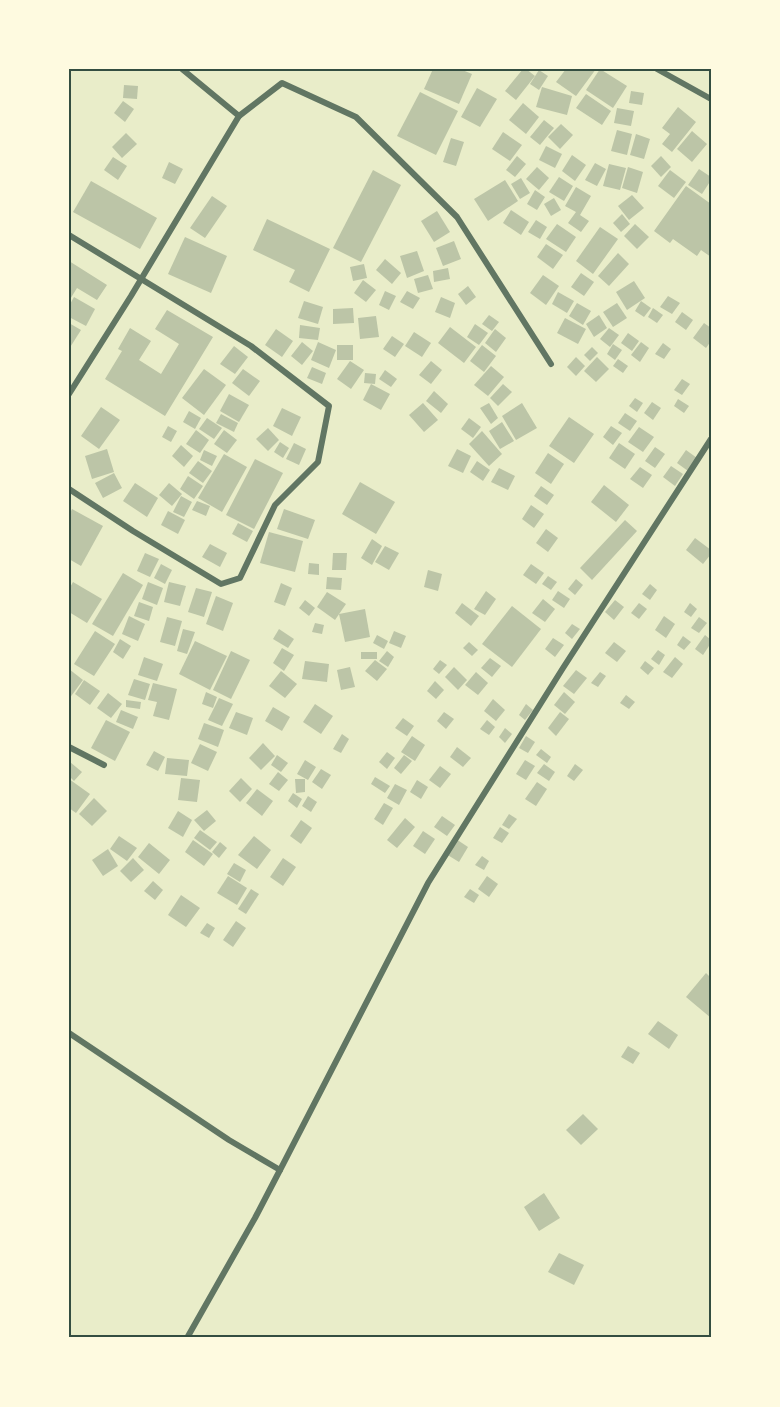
<svg xmlns="http://www.w3.org/2000/svg" width="780" height="1407" viewBox="0 0 780 1407" font-family="'DM Sans',sans-serif">
	<style>
		.building { fill: #bcc5a7 }
		.lines { fill: none; stroke-linecap: round; stroke-linejoin: round }
		.minor { stroke: #617663; stroke-width: 6 }
		.neatline { fill: none; stroke: #344e41; stroke-width: 2 }
	</style>
	<rect width="100%" height="100%" fill="#e9edc9"/>
	<g class="building">
		<path d="M433 69H460L472 74 459 104 424 89Z"/>
		<path d="M523 69H526L535 76 516 100 505 91Z"/>
		<path d="M566 69H596L576 96 556 82Z"/>
		<path d="M600 69 627 86 613 108 586 90Z"/>
		<path d="M539 70 548 76 539 90 530 84Z"/>
		<path d="M124 85 138 86 137 99 123 98Z"/>
		<path d="M542 87 572 96 567 115 536 107Z"/>
		<path d="M477 88 497 99 480 127 461 117Z"/>
		<path d="M631 91 644 93 642 105 629 103Z"/>
		<path d="M420 92 458 111 436 155 397 136Z"/>
		<path d="M586 94 611 111 602 125 576 108Z"/>
		<path d="M123 101 134 109 125 122 114 113Z"/>
		<path d="M523 103 539 117 526 134 509 120Z"/>
		<path d="M678 107 696 122 672 152 662 144 670 134 662 128Z"/>
		<path d="M617 108 634 111 631 126 614 123Z"/>
		<path d="M544 120 554 128 540 145 530 137Z"/>
		<path d="M561 124 573 135 560 149 548 137Z"/>
		<path d="M617 130 632 134 627 155 611 151Z"/>
		<path d="M692 131 707 144 692 162 677 149Z"/>
		<path d="M503 132 522 145 510 161 492 149Z"/>
		<path d="M126 133 137 144 122 158 112 147Z"/>
		<path d="M636 134 650 139 644 159 630 155Z"/>
		<path d="M451 138 464 142 456 166 443 162Z"/>
		<path d="M546 146 562 154 555 168 539 160Z"/>
		<path d="M572 155 586 165 575 181 562 171Z"/>
		<path d="M517 156 526 164 515 177 506 170Z"/>
		<path d="M661 156 671 167 661 177 651 166Z"/>
		<path d="M113 157 127 166 118 180 104 170Z"/>
		<path d="M169 162 183 169 175 184 162 178Z"/>
		<path d="M595 163 606 169 597 186 585 180Z"/>
		<path d="M609 164 626 168 620 190 603 186Z"/>
		<path d="M537 167 549 178 539 190 526 179Z"/>
		<path d="M628 167 643 172 637 193 622 188Z"/>
		<path d="M699 169 711 177V180L702 194 688 185Z"/>
		<path d="M373 170 401 185 361 262 333 248Z"/>
		<path d="M670 170 686 182 674 198 658 186Z"/>
		<path d="M559 177 573 186 564 201 549 192Z"/>
		<path d="M521 178 530 193 520 199 511 184Z"/>
		<path d="M505 180 518 201 488 221 474 199Z"/>
		<path d="M91 181 157 218 140 249 73 212Z"/>
		<path d="M686 186 711 204V257L701 250 697 256 673 239 670 243 654 231Z"/>
		<path d="M576 187 591 196 580 215 589 221 581 232 568 223 576 212 565 206Z"/>
		<path d="M535 190 545 197 537 210 527 204Z"/>
		<path d="M632 195 644 208 629 220 618 206Z"/>
		<path d="M212 196 227 206 205 238 190 228Z"/>
		<path d="M554 198 561 210 551 216 544 204Z"/>
		<path d="M511 210 529 222 521 235 503 223Z"/>
		<path d="M437 211 450 232 434 242 421 221Z"/>
		<path d="M622 214 630 224 621 232 613 223Z"/>
		<path d="M267 219 330 249 309 292 289 282 295 270 253 250Z"/>
		<path d="M536 220 547 227 540 239 528 232Z"/>
		<path d="M557 224 576 237 566 252 546 239Z"/>
		<path d="M635 224 649 237 637 249 624 236Z"/>
		<path d="M600 227 618 239 593 274 576 261Z"/>
		<path d="M185 237 227 256 211 293 168 274Z"/>
		<path d="M454 241 461 259 443 266 436 248Z"/>
		<path d="M546 244 563 255 553 269 537 257Z"/>
		<path d="M417 251 424 271 407 278 400 256Z"/>
		<path d="M618 253 629 264 609 286 598 276Z"/>
		<path d="M385 259 401 273 392 284 376 270Z"/>
		<path d="M69 261 107 285 97 300 77 288 69 301Z"/>
		<path d="M364 264 367 278 353 281 350 267Z"/>
		<path d="M448 268 450 279 434 282 433 271Z"/>
		<path d="M581 273 594 282 584 296 571 287Z"/>
		<path d="M428 275 433 289 418 293 414 279Z"/>
		<path d="M543 275 559 286 546 305 530 293Z"/>
		<path d="M363 280 376 290 366 302 354 293Z"/>
		<path d="M634 281 645 298 627 310 616 292Z"/>
		<path d="M468 286 476 297 466 305 458 294Z"/>
		<path d="M385 291 396 296 389 310 379 305Z"/>
		<path d="M407 291 420 298 413 309 400 302Z"/>
		<path d="M558 292 574 301 567 313 552 304Z"/>
		<path d="M668 296 680 303 672 314 660 307Z"/>
		<path d="M74 297 95 309 86 326 69 317V306Z"/>
		<path d="M441 297 455 303 450 318 435 312Z"/>
		<path d="M304 301 323 307 318 324 298 318Z"/>
		<path d="M641 301 651 308 644 317 635 311Z"/>
		<path d="M577 303 591 311 583 325 569 316Z"/>
		<path d="M617 303 627 318 613 327 603 312Z"/>
		<path d="M353 308 354 323 333 324V309Z"/>
		<path d="M653 308 663 315 657 323 648 317Z"/>
		<path d="M167 310 213 337 165 416 105 379 122 351 118 349 130 328 151 341 139 360 161 374 179 344 155 329Z"/>
		<path d="M682 312 693 320 686 330 675 322Z"/>
		<path d="M489 315 499 322 492 331 482 324Z"/>
		<path d="M599 315 607 328 594 337 586 324Z"/>
		<path d="M376 316 379 337 360 339 358 318Z"/>
		<path d="M565 318 586 329 578 344 557 333Z"/>
		<path d="M69 323 81 330 69 349Z"/>
		<path d="M704 323 711 328V341L706 348 693 338Z"/>
		<path d="M475 324 488 333 479 345 467 337Z"/>
		<path d="M300 325 320 328 318 340 299 338Z"/>
		<path d="M450 327 476 347 464 363 438 343Z"/>
		<path d="M609 328 619 335 610 347 600 339Z"/>
		<path d="M276 329 293 341 282 357 265 345Z"/>
		<path d="M495 329 506 338 496 352 485 343Z"/>
		<path d="M414 332 431 343 422 357 405 346Z"/>
		<path d="M628 333 639 341 632 351 621 343Z"/>
		<path d="M392 336 404 344 395 357 383 349Z"/>
		<path d="M302 342 313 351 302 365 291 356Z"/>
		<path d="M318 342 336 350 329 368 311 360Z"/>
		<path d="M641 342 649 348 640 362 631 355Z"/>
		<path d="M663 343 671 349 664 359 655 354Z"/>
		<path d="M613 344 622 350 615 360 607 354Z"/>
		<rect x="337" y="345" width="16" height="15"/>
		<path d="M482 345 496 356 484 372 470 361Z"/>
		<path d="M234 346 248 357 235 374 220 364Z"/>
		<path d="M592 347 598 353 590 361 584 355Z"/>
		<path d="M576 357 585 366 576 376 567 367Z"/>
		<path d="M597 357 609 369 596 382 584 371Z"/>
		<path d="M618 359 628 366 623 373 613 366Z"/>
		<path d="M350 361 364 370 351 389 337 379Z"/>
		<path d="M431 361 442 370 431 384 419 375Z"/>
		<path d="M491 366 504 377 488 396 474 385Z"/>
		<path d="M312 367 326 373 322 384 307 378Z"/>
		<path d="M204 369 226 385 204 415 182 398Z"/>
		<path d="M243 369 260 381 249 396 232 383Z"/>
		<path d="M385 370 397 379 391 387 379 379Z"/>
		<path d="M365 373 376 374 375 384 364 383Z"/>
		<path d="M682 379 690 384 682 395 674 390Z"/>
		<path d="M371 384 390 394 381 410 363 400Z"/>
		<path d="M503 384 512 392 498 406 490 398Z"/>
		<path d="M434 391 448 404 441 413 426 401Z"/>
		<path d="M229 394 249 405 239 422 220 411Z"/>
		<path d="M635 398 643 403 637 412 629 406Z"/>
		<path d="M678 399 689 406 684 413 674 406Z"/>
		<path d="M652 402 661 408 653 420 644 413Z"/>
		<path d="M423 403 438 420 424 432 409 415Z"/>
		<path d="M489 403 498 418 491 424 480 408Z"/>
		<path d="M522 403 537 428 516 440 502 416Z"/>
		<path d="M101 407 120 420 99 449 81 436Z"/>
		<path d="M282 408 301 417 292 436 273 426Z"/>
		<path d="M189 411 201 418 195 429 183 422Z"/>
		<path d="M625 413 637 421 630 431 618 423Z"/>
		<path d="M221 414 238 423 234 432 216 423Z"/>
		<path d="M569 417 594 434 574 463 549 446Z"/>
		<path d="M207 418 222 428 214 439 199 429Z"/>
		<path d="M469 418 481 427 473 438 461 429Z"/>
		<path d="M502 422 514 441 500 449 489 431Z"/>
		<path d="M168 426 177 431 171 442 162 437Z"/>
		<path d="M611 426 622 433 613 445 603 437Z"/>
		<path d="M639 427 654 437 643 452 628 442Z"/>
		<path d="M268 428 279 440 268 451 256 439Z"/>
		<path d="M196 430 209 440 200 453 186 444Z"/>
		<path d="M224 430 237 440 227 453 214 444Z"/>
		<path d="M482 431 502 454 489 466 469 444Z"/>
		<path d="M280 442 289 448 283 458 274 452Z"/>
		<path d="M294 443 306 449 299 465 286 459Z"/>
		<path d="M619 443 635 454 625 469 609 458Z"/>
		<path d="M181 445 193 456 184 467 172 456Z"/>
		<path d="M655 447 665 454 655 468 645 461Z"/>
		<path d="M107 449 114 472 92 479 85 456Z"/>
		<path d="M457 449 471 456 463 473 448 466Z"/>
		<path d="M204 450 217 456 212 466 200 460Z"/>
		<path d="M686 450 697 458 688 471 677 463Z"/>
		<path d="M548 453 564 464 551 484 535 473Z"/>
		<path d="M224 454 247 467 222 512 198 498Z"/>
		<path d="M255 459 283 473 254 529 226 515Z"/>
		<path d="M198 461 212 471 203 483 189 473Z"/>
		<path d="M477 461 490 470 483 481 470 472Z"/>
		<path d="M671 466 683 474 675 486 663 477Z"/>
		<path d="M640 467 652 475 643 488 630 479Z"/>
		<path d="M499 468 515 476 508 490 491 482Z"/>
		<path d="M114 473 122 488 103 498 95 483Z"/>
		<path d="M188 476 203 486 194 499 180 489Z"/>
		<path d="M360 482 395 502 376 534 342 514Z"/>
		<path d="M135 483 158 498 147 517 123 501Z"/>
		<path d="M169 483 182 494 172 506 159 495Z"/>
		<path d="M604 485 629 505 616 522 591 502Z"/>
		<path d="M541 486 554 495 547 505 534 496Z"/>
		<path d="M181 496 192 502 184 517 173 512Z"/>
		<path d="M197 501 210 506 206 516 192 510Z"/>
		<path d="M531 505 544 514 534 528 522 519Z"/>
		<path d="M72 509 103 526 81 566 69 559V515Z"/>
		<path d="M284 509 315 520 308 539 277 529Z"/>
		<path d="M168 511 185 520 178 534 161 525Z"/>
		<path d="M625 520 637 531 592 580 580 568Z"/>
		<path d="M238 523 253 531 247 542 232 534Z"/>
		<path d="M546 529 558 538 548 552 536 543Z"/>
		<path d="M269 532 303 541 295 572 260 563Z"/>
		<path d="M695 538 711 550V554L703 564 686 550Z"/>
		<path d="M372 539 382 546 372 565 361 558Z"/>
		<path d="M210 544 227 553 220 567 202 557Z"/>
		<path d="M385 546 399 553 389 570 375 562Z"/>
		<path d="M145 553 159 559 150 577 137 571Z"/>
		<path d="M333 553H347L346 570H332Z"/>
		<path d="M309 563 319 564V575L308 574Z"/>
		<path d="M161 564 172 570 165 584 154 578Z"/>
		<path d="M531 564 544 573 536 584 523 575Z"/>
		<path d="M428 570 442 574 438 591 424 587Z"/>
		<path d="M123 573 143 585 113 636 92 624Z"/>
		<path d="M548 576 557 582 551 590 542 584Z"/>
		<path d="M327 577 342 578 341 590 326 589Z"/>
		<path d="M576 579 583 585 575 595 568 589Z"/>
		<path d="M73 582 102 599 87 623 69 612V589Z"/>
		<path d="M148 582 163 588 157 605 142 599Z"/>
		<path d="M169 582 186 586 180 606 164 602Z"/>
		<path d="M281 583 292 588 285 606 274 602Z"/>
		<path d="M650 584 657 590 650 600 642 594Z"/>
		<path d="M196 588 212 592 204 617 188 612Z"/>
		<path d="M486 591 496 599 485 615 474 609Z"/>
		<path d="M558 591 570 599 564 608 552 600Z"/>
		<path d="M327 592 346 604 335 620 317 607Z"/>
		<path d="M216 596 233 603 223 631 206 624Z"/>
		<path d="M543 599 555 609 545 622 532 613Z"/>
		<path d="M305 600 315 608 309 616 299 608Z"/>
		<path d="M615 600 624 607 614 620 605 612Z"/>
		<path d="M139 602 153 607 149 621 134 616Z"/>
		<path d="M462 603 479 616 471 626 455 613Z"/>
		<path d="M639 603 647 609 639 619 631 613Z"/>
		<path d="M690 603 697 609 691 617 684 612Z"/>
		<path d="M512 606 541 629 512 667 482 644Z"/>
		<path d="M365 609 370 637 345 642 339 614Z"/>
		<path d="M129 616 145 624 138 641 122 634Z"/>
		<path d="M664 616 675 624 666 638 655 630Z"/>
		<path d="M167 617 182 621 175 646 160 642Z"/>
		<path d="M699 617 707 623 699 633 691 628Z"/>
		<path d="M315 623 324 625 322 634 312 632Z"/>
		<path d="M572 624 580 629 572 639 565 633Z"/>
		<path d="M183 629 195 632 187 654 177 651Z"/>
		<path d="M279 629 294 639 288 648 273 639Z"/>
		<path d="M95 631 115 644 94 676 74 664Z"/>
		<path d="M394 631 406 636 401 648 389 643Z"/>
		<path d="M377 635 388 641 384 649 373 643Z"/>
		<path d="M705 635 711 640V643L703 655 695 649Z"/>
		<path d="M683 636 691 642 684 650 677 645Z"/>
		<path d="M553 638 564 645 555 657 545 649Z"/>
		<path d="M120 639 131 646 123 659 113 652Z"/>
		<path d="M195 641 227 656 210 690 179 674Z"/>
		<path d="M469 642 478 650 472 656 463 648Z"/>
		<path d="M614 642 626 651 617 662 605 653Z"/>
		<path d="M282 648 294 655 284 671 273 663Z"/>
		<path d="M658 650 665 655 659 665 651 659Z"/>
		<path d="M231 651 250 660 231 699 213 690Z"/>
		<path d="M387 651 394 657 388 667 379 661Z"/>
		<rect x="361" y="652" width="16" height="7"/>
		<path d="M144 657 163 664 157 681 138 675Z"/>
		<path d="M675 657 683 664 672 678 663 672Z"/>
		<path d="M490 658 501 666 492 677 481 668Z"/>
		<path d="M375 660 387 669 377 681 365 671Z"/>
		<path d="M440 660 447 665 439 674 433 669Z"/>
		<path d="M305 661 329 664 327 682 302 679Z"/>
		<path d="M645 661 654 668 648 675 640 668Z"/>
		<path d="M350 667 355 687 341 690 337 670Z"/>
		<path d="M454 667 467 680 458 690 445 677Z"/>
		<path d="M69 669 83 680 69 699Z"/>
		<path d="M576 670 587 678 574 694 563 686Z"/>
		<path d="M281 671 297 684 285 698 269 686Z"/>
		<path d="M476 672 488 683 478 695 465 685Z"/>
		<path d="M600 672 606 676 598 687 591 683Z"/>
		<path d="M134 679 150 684 145 700 128 695Z"/>
		<path d="M84 680 100 691 90 705 75 694Z"/>
		<path d="M435 681 444 690 436 699 427 691Z"/>
		<path d="M153 683 177 689 169 720 153 716 157 702 148 700Z"/>
		<path d="M206 692 217 697 213 708 202 704Z"/>
		<path d="M564 692 575 702 565 714 554 705Z"/>
		<path d="M108 693 122 704 111 718 97 708Z"/>
		<path d="M626 695 635 702 629 709 620 703Z"/>
		<path d="M219 698 233 704 222 726 208 720Z"/>
		<path d="M493 699 505 710 496 721 484 711Z"/>
		<path d="M126 700 141 702 140 709 126 707Z"/>
		<path d="M315 704 333 716 321 734 303 722Z"/>
		<path d="M526 704 533 710 525 720 519 715Z"/>
		<path d="M273 707 290 717 282 731 265 721Z"/>
		<path d="M121 710 138 717 133 729 116 722Z"/>
		<path d="M236 712 253 718 247 735 229 728Z"/>
		<path d="M444 712 454 719 446 729 437 721Z"/>
		<path d="M560 712 569 719 556 736 548 728Z"/>
		<path d="M403 718 414 726 407 736 395 728Z"/>
		<path d="M106 720 130 732 115 761 91 748Z"/>
		<path d="M487 720 495 727 489 735 480 729Z"/>
		<path d="M204 723 224 730 218 747 198 739Z"/>
		<path d="M505 728 512 734 505 743 499 737Z"/>
		<path d="M342 734 349 739 341 753 333 749Z"/>
		<path d="M412 736 425 745 415 761 401 752Z"/>
		<path d="M526 736 535 742 528 753 519 748Z"/>
		<path d="M263 743 275 756 261 770 249 758Z"/>
		<path d="M200 744 217 752 208 771 191 763Z"/>
		<path d="M457 747 471 758 463 767 450 757Z"/>
		<path d="M541 749 551 757 547 763 536 755Z"/>
		<path d="M154 751 165 757 158 771 146 765Z"/>
		<path d="M387 752 395 758 387 769 379 762Z"/>
		<path d="M277 755 288 763 281 772 271 765Z"/>
		<path d="M404 755 412 761 401 774 394 768Z"/>
		<path d="M167 758 189 760 187 776 165 774Z"/>
		<path d="M305 760 316 767 308 780 297 774Z"/>
		<path d="M525 760 535 766 526 780 516 774Z"/>
		<path d="M70 762 82 772 74 781 69 776Z"/>
		<path d="M544 764 555 772 549 781 537 773Z"/>
		<path d="M575 764 583 770 574 781 567 776Z"/>
		<path d="M440 766 451 774 440 788 429 780Z"/>
		<path d="M321 769 331 775 322 789 312 782Z"/>
		<path d="M278 772 288 780 279 791 269 784Z"/>
		<path d="M375 777 390 786 385 793 371 784Z"/>
		<path d="M181 778 200 780 197 802 178 800Z"/>
		<path d="M241 778 252 789 240 802 229 791Z"/>
		<path d="M69 779 90 794 76 813 69 808Z"/>
		<path d="M295 779H305V792L296 793Z"/>
		<path d="M417 780 428 787 421 799 410 792Z"/>
		<path d="M537 782 547 789 536 806 525 799Z"/>
		<path d="M395 784 407 790 399 805 387 798Z"/>
		<path d="M257 789 273 801 262 816 246 803Z"/>
		<path d="M293 793 302 799 297 808 288 801Z"/>
		<path d="M308 796 317 802 311 812 302 806Z"/>
		<path d="M94 798 107 811 92 826 79 814Z"/>
		<path d="M384 803 393 808 383 825 374 819Z"/>
		<path d="M207 810 216 821 204 831 194 820Z"/>
		<path d="M178 811 192 820 183 837 168 828Z"/>
		<path d="M509 814 517 819 509 829 502 825Z"/>
		<path d="M442 816 455 825 447 836 434 827Z"/>
		<path d="M405 818 415 827 397 848 387 840Z"/>
		<path d="M301 820 312 828 301 844 290 836Z"/>
		<path d="M500 827 509 833 502 843 493 838Z"/>
		<path d="M200 830 217 842 210 850 194 838Z"/>
		<path d="M423 831 435 839 425 854 413 846Z"/>
		<path d="M119 836 137 848 127 861 110 849Z"/>
		<path d="M254 836 271 850 257 869 238 855Z"/>
		<path d="M456 839 468 847 459 862 446 854Z"/>
		<path d="M193 840 213 854 204 866 185 852Z"/>
		<path d="M220 842 227 848 219 858 212 852Z"/>
		<path d="M149 843 170 860 159 874 138 857Z"/>
		<path d="M108 849 118 866 103 876 92 860Z"/>
		<path d="M482 856 489 861 484 870 475 865Z"/>
		<path d="M133 858 144 870 131 882 120 871Z"/>
		<path d="M283 858 296 867 283 886 270 877Z"/>
		<path d="M234 863 246 870 240 882 227 874Z"/>
		<path d="M228 876 247 888 237 905 217 893Z"/>
		<path d="M487 876 498 884 489 897 478 889Z"/>
		<path d="M153 881 163 890 155 900 144 891Z"/>
		<path d="M251 889 259 894 246 914 238 909Z"/>
		<path d="M470 889 479 895 474 903 464 897Z"/>
		<path d="M181 895 200 908 186 927 168 915Z"/>
		<path d="M236 921 246 928 233 947 223 940Z"/>
		<path d="M207 923 215 928 209 938 200 933Z"/>
		<path d="M706 973 711 978V1018L686 997Z"/>
		<path d="M658 1021 678 1035 669 1049 648 1034Z"/>
		<path d="M628 1046 640 1053 633 1064 621 1057Z"/>
		<path d="M583 1114 598 1129 581 1145 566 1130Z"/>
		<path d="M544 1193 560 1218 539 1231 524 1207Z"/>
		<path d="M559 1253 584 1265 574 1285 548 1272Z"/>
	</g>
	<g class="lines">
		<g class="minor">
			<path d="M182 69 239 116"/>
			<path d="M657 69 711 99"/>
			<path d="M69 235 251 346 329 406 318 462 275 505 240 578 221 584 133 531 69 489"/>
			<path d="M69 394 131 296 239 116 282 83 356 117 457 217 551 364"/>
			<path d="M69 747 104 765"/>
			<path d="M69 1033 229 1140 280 1170 255 1218 187 1338"/>
			<path d="M280 1170 428 883 563 668 711 439"/>
		</g>
	</g>
	<rect width="780" height="1407" fill="none" stroke="#fefae0" stroke-width="141"/>
	<rect x="70" y="70" width="640" height="1266" class="neatline"/>
</svg>
